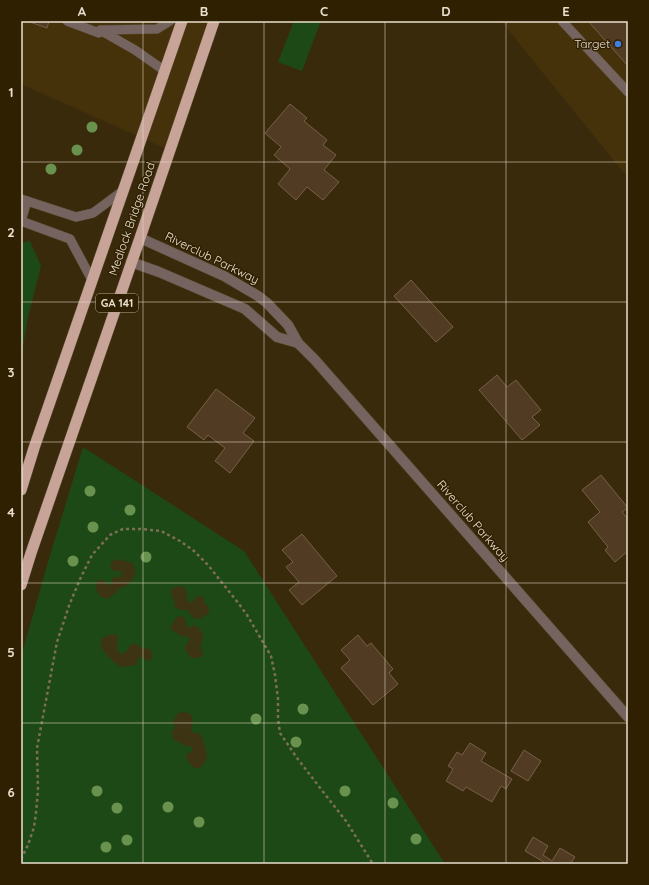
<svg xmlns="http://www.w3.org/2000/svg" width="649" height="885" viewBox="0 0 649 885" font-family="Quicksand,sans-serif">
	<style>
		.built { fill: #45310a }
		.green { fill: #1d4916 }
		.sand { fill: #3d3414 }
		.building { fill: #513b22; stroke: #776045 }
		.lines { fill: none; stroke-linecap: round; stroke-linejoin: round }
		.service-casing { stroke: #56472b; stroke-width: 10 }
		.minor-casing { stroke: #56472b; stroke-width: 11 }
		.trunk-casing { stroke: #56472b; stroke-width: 12 }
		.path { stroke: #7d6f56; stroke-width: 2.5; stroke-dasharray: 3 3; stroke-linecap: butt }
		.service { stroke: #74635e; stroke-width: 9 }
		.minor { stroke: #74635e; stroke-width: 10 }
		.trunk { stroke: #c8a498; stroke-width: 11 }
		.tree { fill: #6a924f }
		.grid { fill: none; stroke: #e9dfce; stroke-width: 1; stroke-opacity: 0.55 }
		.shop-dot { fill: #3f7fe0; stroke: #302002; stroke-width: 1.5 }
		.labels { text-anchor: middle; stroke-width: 3; stroke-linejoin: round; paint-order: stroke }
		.shield { fill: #302002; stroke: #b2a691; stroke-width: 1 }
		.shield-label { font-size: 11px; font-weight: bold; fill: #e9dfce }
		.poi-label { font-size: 12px; fill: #e9dfce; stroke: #302002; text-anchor: end }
		.street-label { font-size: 12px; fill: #e9dfce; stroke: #302002 }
		.neatline { fill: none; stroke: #e9dfce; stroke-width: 1.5 }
		.grid-label { font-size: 13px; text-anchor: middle; font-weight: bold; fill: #e9dfce }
	</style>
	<rect width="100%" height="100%" fill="#3a2a0c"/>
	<g class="built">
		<path d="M21 21H211L171 151 21 84Z"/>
		<path d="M501 21H628V178Z"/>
	</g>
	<g class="green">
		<path d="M294 21H321L302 71 278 62Z"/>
		<path d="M30 241 41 266 28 317 21 358V243Z"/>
		<path d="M83 447 244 551 445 864H21V657L48 562Z"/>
	</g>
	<g class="sand">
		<path d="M116 559 132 563C138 570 136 578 128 584 126 587 123 587 120 588 117 590 116 593 113 595 109 600 100 599 98 593 96 590 96 587 96 584L98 580H104L107 585H110L112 582 113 577H116L118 578 121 576 122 572 120 571H114L111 569 110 566 112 562Z"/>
		<path d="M179 586 185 588 187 594V598L189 602H193L195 598 198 596H201L204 599V602L209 608 208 615H205C198 623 192 618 188 611L175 608 174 601 170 591C172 588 175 587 179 586Z"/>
		<path d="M181 616 185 618 187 626 190 627 194 625C203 629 206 638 200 646L203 654 200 658H193L189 656 185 649V646L190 639 188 637 182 636 171 630V626L177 617Z"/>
		<path d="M111 634 118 636 117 650 120 653 123 654 128 650 129 646C137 640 136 646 143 648 145 648 148 649 150 649L152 653 153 657 151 659 147 661 143 658 139 657 136 665C130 666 125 667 119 666 116 665 102 650 101 647 100 643 101 640 103 637L107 636Z"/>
		<path d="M183 712 188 713 192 715 193 721 191 730 194 733H199C202 737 203 739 204 744 208 757 209 757 200 768 193 768 194 768 190 763 187 760 186 760 186 755L192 751V747L182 745 180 742 175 741 173 738 172 732 175 728 173 721 178 713Z"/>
	</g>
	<g class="building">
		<path d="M27 21H49L47 28Z"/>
		<path d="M588 21H628V66Z"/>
		<path d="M290 104 307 118 304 121 327 140 323 145 336 155 324 170 339 182 323 200 307 187 296 200 278 184 290 169 274 155 281 147 265 133Z"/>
		<path d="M411 280 453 327 436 342 394 296Z"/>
		<path d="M497 375 507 387 516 380 541 410 532 417 540 425 522 440 479 390Z"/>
		<path d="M216 389 255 418 243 433 254 441 230 473 215 461 225 448 208 435 204 440 187 427Z"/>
		<path d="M601 475 628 508 622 512 628 519V551L615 562 605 550 608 547 588 522 600 512 582 490Z"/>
		<path d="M302 534 337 576 302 605 289 590 299 582 286 567 293 562 282 550Z"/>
		<path d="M358 635 367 646 371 643 393 669 389 673 398 684 373 705 341 668 350 660 341 650Z"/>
		<path d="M470 743 486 753 481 761 512 779 506 789 501 786 492 802 466 787 463 791 446 781 453 769 448 766 457 752 462 755Z"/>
		<path d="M524 750 541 761 528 781 511 771Z"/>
		<path d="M533 837 548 846 543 855 552 861 560 848 575 857 570 864H547L525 851Z"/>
	</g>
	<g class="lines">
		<defs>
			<g id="service">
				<path d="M67 21 99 33"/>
				<path d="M562 21 628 92"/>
				<path d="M100 30 135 50 165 71"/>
				<path d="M101 30 157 29 170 21"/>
				<path d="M21 199 76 217 93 213 124 190"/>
				<path d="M21 221 70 239 92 280"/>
				<path d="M21 221 27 201"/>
			</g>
			<g id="minor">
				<path d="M140 238 224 276 258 296 267 303 288 325 298 343 315 360 628 717"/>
				<path d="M131 262 159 272 245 309 277 337 298 343"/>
			</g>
			<g id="trunk">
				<path d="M21 490 34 448 182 21"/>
				<path d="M21 585 31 553 140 238 214 21"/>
			</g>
		</defs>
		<use href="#service" class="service-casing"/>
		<use href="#minor" class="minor-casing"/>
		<use href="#trunk" class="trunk-casing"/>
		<path class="path" d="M21 859 28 845 34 827 36 813 38 790 37 748 57 642 70 603 81 577 92 555 110 535 123 529H141L161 531 180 541 194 551 208 565 239 604 247 615 271 656 275 675 278 699V719L280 733 297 758 324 793 346 821 373 864"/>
		<use href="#service" class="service"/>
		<use href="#minor" class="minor"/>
		<use href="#trunk" class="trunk"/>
	</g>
	<g class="tree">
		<circle cx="92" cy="127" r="5.5"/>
		<circle cx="77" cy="150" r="5.5"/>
		<circle cx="51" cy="169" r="5.5"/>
		<circle cx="90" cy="491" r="5.5"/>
		<circle cx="130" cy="510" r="5.5"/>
		<circle cx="93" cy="527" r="5.5"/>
		<circle cx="146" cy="557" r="5.5"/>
		<circle cx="73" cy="561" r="5.5"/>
		<circle cx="303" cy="709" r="5.5"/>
		<circle cx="256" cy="719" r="5.5"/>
		<circle cx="296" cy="742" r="5.5"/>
		<circle cx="97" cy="791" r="5.5"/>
		<circle cx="345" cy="791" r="5.5"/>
		<circle cx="393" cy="803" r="5.5"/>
		<circle cx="168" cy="807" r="5.5"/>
		<circle cx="117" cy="808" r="5.5"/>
		<circle cx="199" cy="822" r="5.5"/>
		<circle cx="416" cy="839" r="5.5"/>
		<circle cx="127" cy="840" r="5.5"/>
		<circle cx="106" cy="847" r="5.5"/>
	</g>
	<path class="grid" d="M143 21V864M264 21V864M385 21V864M506 21V864M21 162H628M21 302H628M21 442H628M21 583H628M21 723H628"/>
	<circle class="shop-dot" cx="618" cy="44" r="4"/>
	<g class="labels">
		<rect class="shield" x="96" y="294" width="42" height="18" rx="3"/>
		<g class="shield-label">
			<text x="117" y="307">GA 141</text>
		</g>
		<g class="poi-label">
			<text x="610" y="48">Target</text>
		</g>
		<g class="street-label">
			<text transform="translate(132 219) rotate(-71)" y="4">Medlock Bridge Road</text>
			<text transform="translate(212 258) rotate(26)" y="4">Riverclub Parkway</text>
			<text transform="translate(473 521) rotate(49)" y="4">Riverclub Parkway</text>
		</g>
	</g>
	<rect width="649" height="885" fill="none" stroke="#302002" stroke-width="44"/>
	<rect x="22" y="22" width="605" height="841" class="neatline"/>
	<g class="grid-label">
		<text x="82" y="16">A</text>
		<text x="204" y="16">B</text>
		<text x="324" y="16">C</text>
		<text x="446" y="16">D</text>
		<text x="566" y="16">E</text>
		<text x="11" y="97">1</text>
		<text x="11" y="237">2</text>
		<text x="11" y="377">3</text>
		<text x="11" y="517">4</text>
		<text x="11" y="657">5</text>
		<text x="11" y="797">6</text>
	</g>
</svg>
